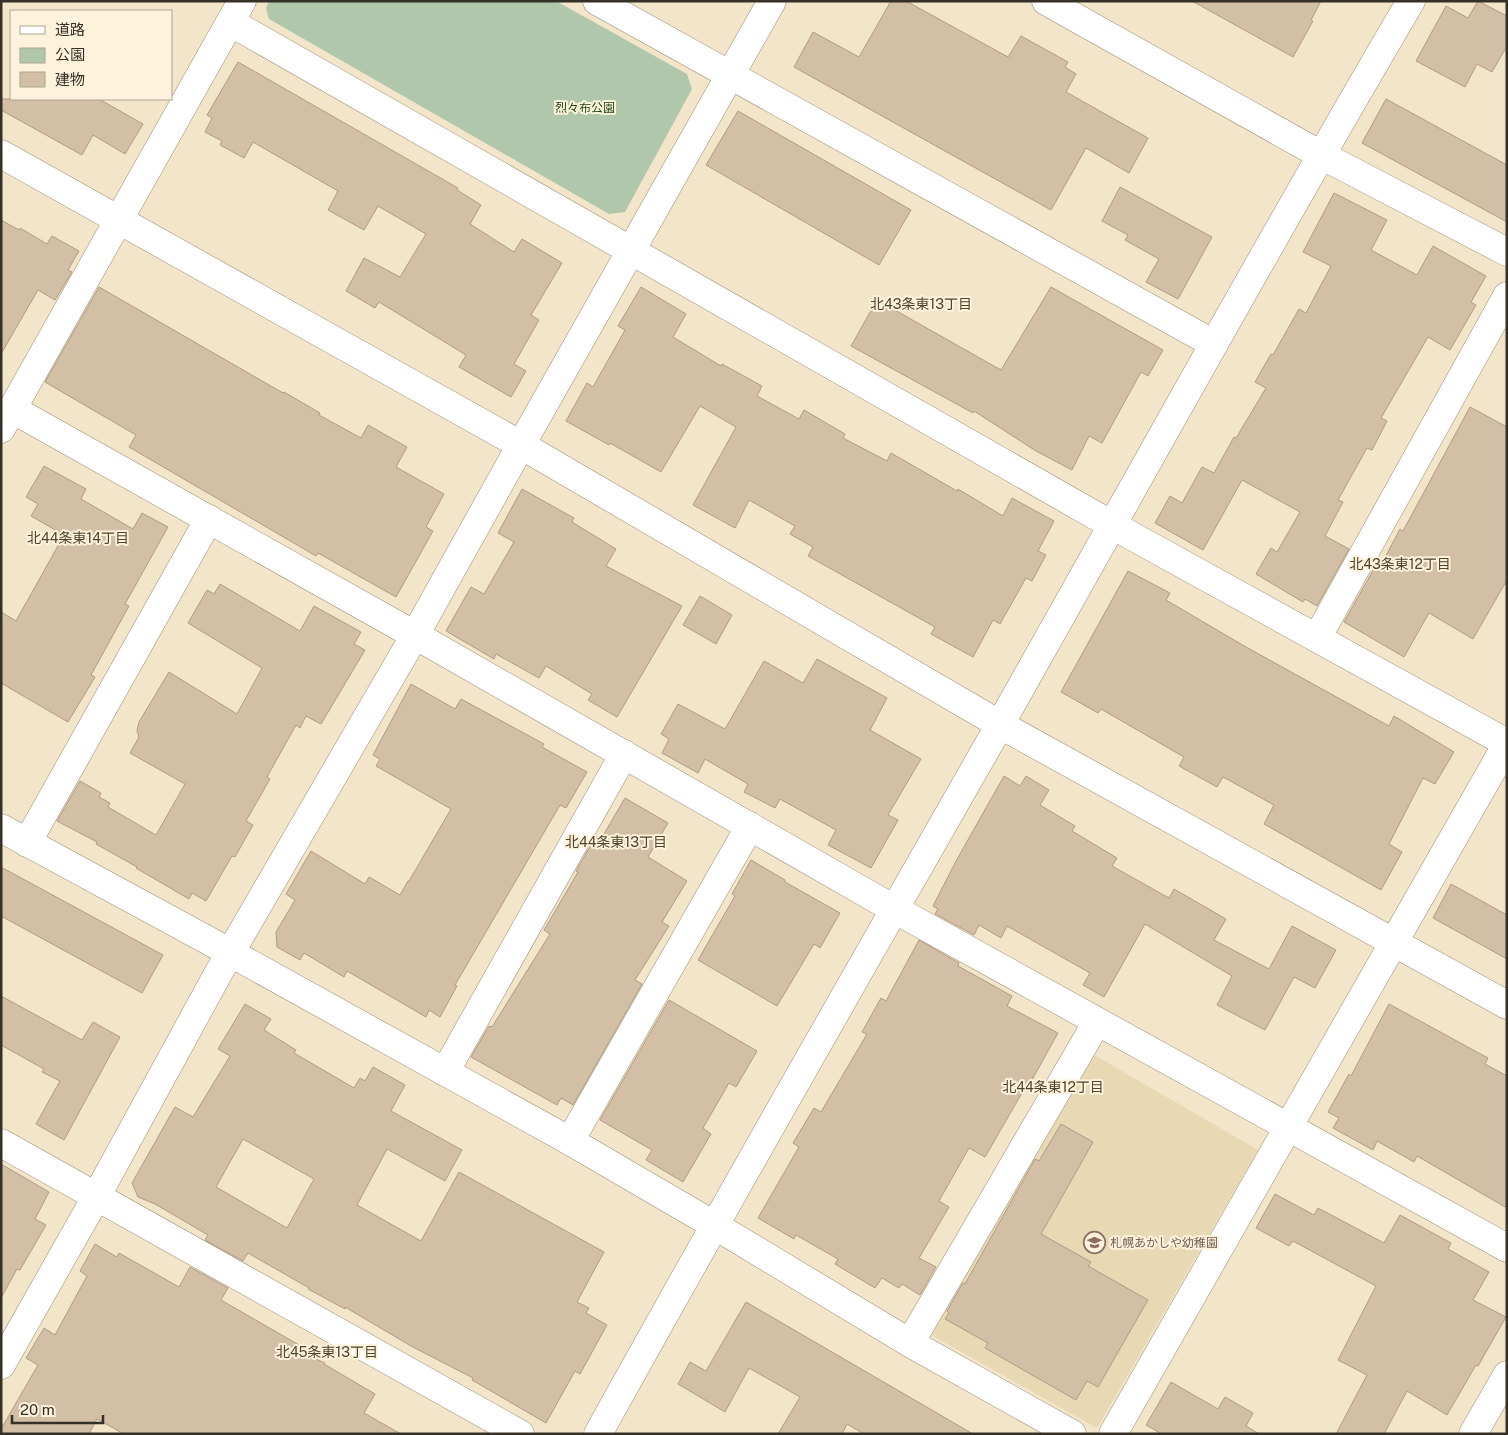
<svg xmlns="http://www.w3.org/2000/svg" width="1508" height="1435" viewBox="0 0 1508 1435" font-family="'Public Sans','Noto Sans JP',sans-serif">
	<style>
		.built { fill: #e8d8b4 }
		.green { fill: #b1c7ac }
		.building { fill: #d3bea6; stroke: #b09c85; fill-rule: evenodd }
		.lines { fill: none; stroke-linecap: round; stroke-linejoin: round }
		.street-casing { stroke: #9b8f75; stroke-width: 29 }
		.street { stroke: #fff; stroke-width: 28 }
		.labels { text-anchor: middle; stroke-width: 4; stroke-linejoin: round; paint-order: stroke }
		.park-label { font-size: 12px; fill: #1d4611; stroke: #fdf2dc }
		.education-label { font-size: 12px; fill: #785e54; stroke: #fdf2dc; text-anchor: start }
		.neighbourhood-label { font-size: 14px; fill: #4f442c; stroke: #fdf2dc }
	</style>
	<rect width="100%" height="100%" fill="#f2e5c9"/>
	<path class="built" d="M1091 1053 1258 1150 1097 1428 931 1335Z"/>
	<path class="green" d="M269 1H556L687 74 692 89 625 212 609 214 269 19 266 8Z"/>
	<g class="building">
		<path d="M891 1H906L1008 57 1021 36 1068 62 1065 67 1076 74 1066 92 1148 138 1129 173 1086 148 1051 210 794 67 813 32 859 57Z"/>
		<path d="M1192 1H1321L1311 20 1313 21 1293 57Z"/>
		<path d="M1478 1 1507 16V46L1492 72 1477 64 1465 87 1416 61 1446 6 1468 18Z"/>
		<path d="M238 62 458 188 457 190 481 205 470 224 514 252 522 239 562 263 531 315 539 320 514 364 526 371 511 397 459 367 466 355 379 302 375 308 346 291 364 258 400 277 426 234 378 206 364 230 328 210 338 191 253 142 244 158 220 145 222 141 205 132 212 118 207 115Z"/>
		<path d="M1 99H99L143 124 125 154 93 135 82 155 1 110Z"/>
		<path d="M1386 99 1507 165V222L1362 143Z"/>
		<path d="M738 111 911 210 879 265 706 165Z"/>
		<path d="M1120 187 1212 237 1178 299 1146 282 1159 259 1125 240 1128 235 1102 221Z"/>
		<path d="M1334 193 1387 220 1371 250 1417 275 1433 246 1486 276 1471 302 1476 305 1450 350 1428 337 1381 418 1387 421 1372 450 1367 448 1338 500 1343 502 1325 536 1349 549 1317 606 1305 599 1303 602 1256 574 1271 548 1277 552 1300 512 1242 480 1203 550 1155 523 1170 496 1182 503 1202 467 1214 473 1234 437 1236 438 1266 388 1255 382 1271 354 1273 355 1299 309 1306 313 1331 266 1303 252Z"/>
		<path d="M1 220 19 230 20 228 47 244 52 236 79 251 68 270 72 272 55 300 38 290 1 354Z"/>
		<path d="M99 287 283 393 284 392 320 413 319 415 361 438 368 425 407 447 396 467 444 494 426 527 433 531 396 597 318 553 316 556 129 447 136 435 45 382Z"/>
		<path d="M641 287 686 314 673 337 721 366 722 364 762 386 757 396 799 419 804 410 845 434 843 438 887 461 891 453 957 491 958 489 1003 516 1012 498 1054 521 1038 551 1046 555 1032 581 1026 578 1000 624 993 620 973 657 931 634 935 627 808 556 813 547 790 534 795 526 749 500 735 528 693 505 736 427 700 406 661 472 610 443 609 445 566 421 587 383 593 387 625 330 618 326Z"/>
		<path d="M1051 287 1163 350 1148 376 1141 372 1102 443 1089 436 1072 470 1036 451 974 411 973 413 851 346 877 300 1001 370Z"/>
		<path d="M1470 407 1507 427V580L1473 639 1429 613 1404 657 1344 622 1376 565 1380 567 1400 529 1403 531Z"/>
		<path d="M44 466 86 489 81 499 133 529 142 513 168 527 125 604 129 606 91 675 95 677 68 722 1 683V612L16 621 64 535 31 516 38 504 26 497Z"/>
		<path d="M522 489 574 518 572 522 616 549 606 566 682 606 617 717 588 700 592 694 546 666 539 678 496 654 494 659 446 631 471 587 484 594 514 542 498 533Z"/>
		<path d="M1128 571 1170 593 1166 600 1246 647 1389 726 1394 716 1454 752 1435 784 1423 778 1389 844 1402 852 1381 890 1264 824 1274 805 1223 777 1217 787 1179 766 1184 757 1101 709 1098 713 1061 692Z"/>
		<path d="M220 584 300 631 314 606 361 632 354 644 365 650 321 724 306 716 300 728 296 725 267 777 270 779 246 821 253 825 235 857 232 856 206 901 192 893 189 899 136 868 137 867 96 844 97 842 57 821 80 781 101 793 99 797 110 803 108 807 156 835 185 784 130 753 139 737 137 731 139 722 169 672 237 714 262 668 188 623 207 590 214 594Z"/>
		<path d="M700 596 732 615 716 644 683 625Z"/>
		<path d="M817 659 887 698 870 730 921 759 888 815 898 820 871 868 828 845 836 830 780 799 775 808 744 792 748 784 705 759 698 773 662 753 669 739 661 734 678 704 725 729 764 661 803 683Z"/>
		<path d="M411 684 455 709 461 699 544 744 542 747 587 772 566 808 560 805 455 985 457 986 440 1017 429 1010 426 1017 347 971 344 977 304 953 300 960 277 947 276 932 295 900 286 894 311 851 365 884 369 877 400 895 408 881H409L451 809 376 766 380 759 373 755Z"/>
		<path d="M1004 776 1020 786 1026 776 1049 790 1040 805 1075 826 1072 831 1117 858 1112 866 1169 898 1174 889 1226 919 1214 940 1269 969 1292 926 1336 950 1315 988 1294 977 1265 1030 1217 1005 1232 976 1145 924 1104 997 1083 985 1090 973 1007 926 1001 938 979 925 974 935 935 914 938 909 933 906 956 861Z"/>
		<path d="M625 798 668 823 648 857 687 881 662 922 669 926 635 980 642 984 573 1105 561 1098 557 1105 471 1057 489 1026 492 1027 550 934 544 930 578 872 576 871 596 836 601 839Z"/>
		<path d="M751 860 785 880V882L840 913 820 948 814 944 777 1006 698 960 735 896 732 894Z"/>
		<path d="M1 867 163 955 142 993 1 916Z"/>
		<path d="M1451 884 1507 915V959L1433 918Z"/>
		<path d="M919 940 959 963 958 966 1012 996 1007 1006 1058 1033 1028 1087 1026 1086 985 1157 969 1148 939 1201 949 1207 919 1258 936 1267 920 1295 902 1284 899 1288 882 1278 875 1288 835 1264 838 1259 796 1235 794 1239 758 1218 799 1147 793 1143 814 1108 821 1112 867 1034 862 1032 881 998 886 1001Z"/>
		<path d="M1 996 82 1040 93 1022 120 1037 64 1140 36 1124 60 1081 42 1072 44 1069 1 1045Z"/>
		<path d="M669 1000 757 1051 736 1087 729 1083 703 1128 711 1134 683 1182 646 1160 652 1150 600 1120Z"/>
		<path d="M245 1004 271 1019 264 1030 296 1050 294 1053 354 1088 360 1078 365 1081 373 1067 405 1085 391 1111 462 1150 445 1181 387 1149 357 1205 421 1241 459 1172 604 1252 577 1302 589 1308 586 1313 607 1325 580 1374 575 1371 546 1423 472 1380 473 1378 411 1346 345 1307V1309L308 1289 309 1288 248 1253 243 1261 205 1240 208 1235 155 1204 138 1197 132 1183 175 1107 193 1117 230 1056 218 1049ZM243 1139 314 1179 287 1228 216 1187Z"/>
		<path d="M1389 1004 1488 1058 1485 1064 1507 1076V1208L1417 1156 1414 1162 1377 1141 1373 1150 1333 1128 1339 1118 1328 1112 1349 1074 1351 1076Z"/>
		<path d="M1061 1124 1093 1142 1041 1234 1091 1262 1088 1266 1148 1300 1098 1387 1087 1381 1076 1400 985 1348 988 1343 945 1319 949 1313 947 1311 963 1283 965 1284 1035 1159 1039 1161Z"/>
		<path d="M1 1164 49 1192 35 1219 46 1225 20 1270 17 1269 1 1298Z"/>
		<path d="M1275 1194 1314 1215 1318 1208 1384 1243 1400 1215 1451 1243 1448 1249 1489 1272 1473 1300 1506 1317 1478 1366 1476 1365 1447 1415 1407 1391 1384 1434H1336L1367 1375 1338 1360 1376 1286 1293 1241 1289 1246 1256 1228Z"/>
		<path d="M95 1244 117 1257 119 1253 179 1287 190 1267 228 1288 221 1300 318 1356 316 1359 325 1363 324 1364 375 1394 364 1413 401 1434H124L97 1419 89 1434H1V1429L38 1365 26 1358 44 1328 55 1335 87 1276 80 1271Z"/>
		<path d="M746 1302 973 1434H864L847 1424 842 1434H778L800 1397 749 1368 725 1412 678 1384 690 1362 706 1371Z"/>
		<path d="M1171 1382 1218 1409 1225 1397 1253 1413 1246 1426 1259 1434H1162L1146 1425Z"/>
	</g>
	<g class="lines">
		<defs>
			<g id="street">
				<path d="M597 1 1214 344"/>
				<path d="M1046 1 1321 155 1507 252"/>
				<path d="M230 22 1112 525 1507 743"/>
				<path d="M1 154 521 445 999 724 1507 1005"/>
				<path d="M12 409 429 643 894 909 1507 1248"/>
				<path d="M1 429 242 1"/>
				<path d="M1317 638 1507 296"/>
				<path d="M1 828 211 942 570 1141 714 1225 910 1343 1072 1434"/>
				<path d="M27 843 209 519"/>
				<path d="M445 1072 624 754"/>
				<path d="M570 1141 750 826"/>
				<path d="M1 1143 520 1434"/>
				<path d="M910 1343 1097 1022"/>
				<path d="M1 1365 90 1208 219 972 415 635 521 445 772 1"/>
				<path d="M598 1434C730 1195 867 958 1002 721 1138 480 1271 239 1411 1"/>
				<path d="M1113 1434 1507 744"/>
				<path d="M1473 1434 1507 1375"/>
			</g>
		</defs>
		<use href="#street" class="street-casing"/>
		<use href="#street" class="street"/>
	</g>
	<defs>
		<symbol id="school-ring" viewBox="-11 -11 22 22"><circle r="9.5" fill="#fdf2dc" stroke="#8d6e63" stroke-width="1.5"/><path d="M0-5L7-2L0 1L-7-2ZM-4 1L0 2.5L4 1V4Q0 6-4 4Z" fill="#8d6e63"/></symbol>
	</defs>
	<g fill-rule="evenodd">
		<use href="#school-ring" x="1082" y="1230" width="25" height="25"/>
	</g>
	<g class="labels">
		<g class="park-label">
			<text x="585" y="112">烈々布公園</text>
		</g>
		<g class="education-label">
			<text x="1110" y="1247">札幌あかしや幼稚園</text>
		</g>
		<g class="neighbourhood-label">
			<text x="921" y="309">北43条東13丁目</text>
			<text x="78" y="543">北44条東14丁目</text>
			<text x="1400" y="569">北43条東12丁目</text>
			<text x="616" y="847">北44条東13丁目</text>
			<text x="1053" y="1092">北44条東12丁目</text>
			<text x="327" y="1357">北45条東13丁目</text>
		</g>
	</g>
	<rect width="1508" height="1435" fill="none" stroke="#363126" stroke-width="5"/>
	<rect x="10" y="10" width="162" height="90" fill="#fdf2dc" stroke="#ada593"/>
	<rect x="20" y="26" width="25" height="8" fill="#ffffff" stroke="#ada593"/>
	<text x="55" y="35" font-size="15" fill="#363126">道路</text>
	<rect x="20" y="48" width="25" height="15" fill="#b1c7ac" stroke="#ada593"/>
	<text x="55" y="60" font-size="15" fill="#363126">公園</text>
	<rect x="20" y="72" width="25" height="15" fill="#d3bea6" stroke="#ada593"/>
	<text x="55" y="85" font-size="15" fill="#363126">建物</text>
	<path d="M12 1415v8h91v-8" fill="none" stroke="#363126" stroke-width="2.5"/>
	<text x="20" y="1415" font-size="15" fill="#363126" stroke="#fdf2dc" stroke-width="4" paint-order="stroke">20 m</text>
</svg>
